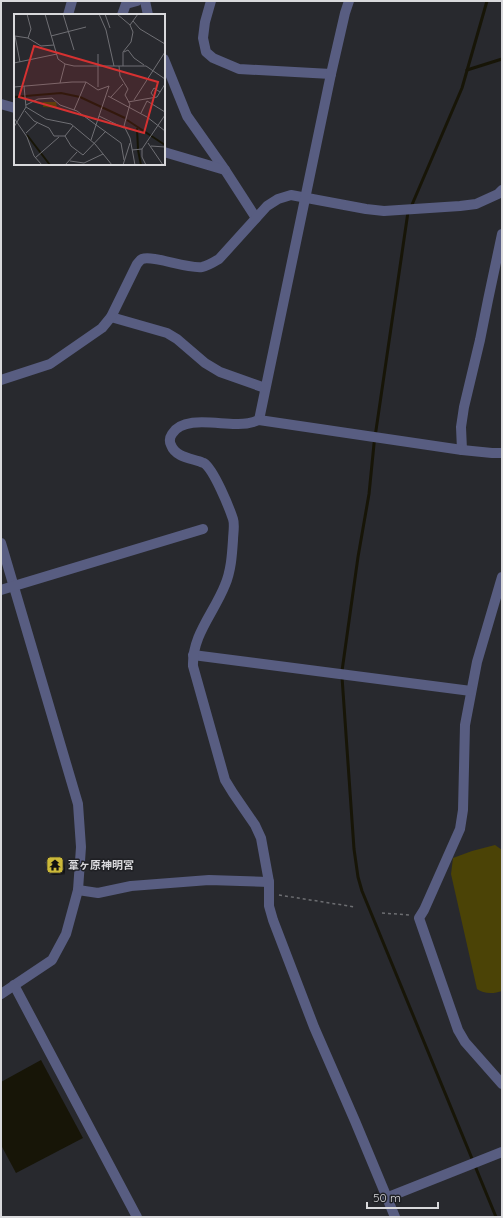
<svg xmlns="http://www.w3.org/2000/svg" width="503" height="1218" viewBox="0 0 503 1218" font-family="Quicksand,'Noto Sans JP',sans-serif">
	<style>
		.green { fill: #4b4306 }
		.water { fill: #171507 }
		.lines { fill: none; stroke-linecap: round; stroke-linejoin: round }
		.stream { stroke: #171507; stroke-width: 3 }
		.building { fill: #47484d; stroke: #65666c; filter: url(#shadow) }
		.path { stroke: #6d6e72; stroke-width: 1.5; stroke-dasharray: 3 3; stroke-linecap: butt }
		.minor { stroke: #585d81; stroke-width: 10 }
		.labels { text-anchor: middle; stroke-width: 3; stroke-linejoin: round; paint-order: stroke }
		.poi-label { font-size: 11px; font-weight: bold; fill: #d9d9dc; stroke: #1f2024; text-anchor: start }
		.inset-river { fill: none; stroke: #171507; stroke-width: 2 }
		.inset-road { fill: none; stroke: #6f6f74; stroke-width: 1 }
		.view { fill: #d63131; fill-opacity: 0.15; stroke: #d63131; stroke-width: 2 }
		.inset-edge { fill: none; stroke: #d9d9dc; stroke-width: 2 }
	</style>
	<defs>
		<filter id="shadow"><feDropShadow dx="3.5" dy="3.5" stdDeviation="1" flood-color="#0009"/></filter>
	</defs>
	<rect width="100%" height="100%" fill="#28292e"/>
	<path class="green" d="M495 845 502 850V991C494 994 483 994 477 989L451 874 453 858 472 851Z"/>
	<path class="water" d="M41 1060 83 1138 16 1173 1 1145V1082Z"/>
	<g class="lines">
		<g class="stream">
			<path d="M467 70 502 59"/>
			<path d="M411 207 462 88 487 1"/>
			<path d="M342 671 358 557 369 494 374 444 408 212"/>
			<path d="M342 677 354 849 358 877 362 891 496 1217"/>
		</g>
	</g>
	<path class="building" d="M60 858 63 869 49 873 46 862Z"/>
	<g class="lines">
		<g class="path">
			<path d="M279 895 355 907"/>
			<path d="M382 913 410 915"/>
		</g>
		<g class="minor">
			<path d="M145 1 148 15"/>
			<path d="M211 1 205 22 203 38 206 52 213 58 239 69 331 74"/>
			<path d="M68 15 72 1"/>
			<path d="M122 15 126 4 137 1"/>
			<path d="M164 59 187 116 225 170 256 218"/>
			<path d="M1 104 15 108"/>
			<path d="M164 152 225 170"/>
			<path d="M111 317 167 333 177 339 205 363 220 372 265 388"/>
			<path d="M1 380 50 364 102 328 111 317 137 264C139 262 140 260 142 259 153 255 187 269 202 267 208 266 214 262 219 259L267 206 278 199 291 195 366 209 384 211 460 206 476 204 498 194 502 190"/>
			<path d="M259 420 331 74 345 13 349 1"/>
			<path d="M462 450 461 427 464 407 480 340 488 300 502 234"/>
			<path d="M1 543 78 804 81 847 78 890 66 934 52 960 1 994"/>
			<path d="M502 577 477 662 465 725 463 810 460 829 424 910 419 918 458 1030 465 1042 502 1084"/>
			<path d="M1 590 203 529"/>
			<path d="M193 655 471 691"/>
			<path d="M78 890 98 893 131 886 209 880 269 882"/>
			<path d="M14 985 137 1217"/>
			<path d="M386 1198 502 1152"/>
			<path d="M395 1217 355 1121 314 1027 273 920 269 906V882L261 838 255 825 233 793 225 780 193 666C192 635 214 613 225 585 231 571 232 555 233 540 233 534 235 525 233 519 229 507 214 470 204 463 203 463 199 461 198 461 188 458 175 456 171 445 169 441 170 437 172 434 183 415 220 425 238 424 246 424 252 423 259 420L462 450 492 453H502"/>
		</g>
	</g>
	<defs>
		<symbol id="temple-square" viewBox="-11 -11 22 22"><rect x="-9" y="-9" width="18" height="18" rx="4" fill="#ccb939" stroke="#1f2024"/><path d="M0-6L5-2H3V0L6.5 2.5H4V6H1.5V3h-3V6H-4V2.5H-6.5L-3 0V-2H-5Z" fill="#111"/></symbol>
	</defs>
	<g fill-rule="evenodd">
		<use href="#temple-square" x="45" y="855" width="20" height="20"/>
	</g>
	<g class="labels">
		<g class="poi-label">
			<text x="68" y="869">葦ヶ原神明宮</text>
		</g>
	</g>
	<g transform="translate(14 14)">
		<rect width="151" height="151" fill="#28292e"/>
		<path d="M29 88H42L43 94 29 93Z" fill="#4b4306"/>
		<path class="inset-river" d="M0 83 47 79 66 83 111 104M113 106 151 131M123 114 124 135M13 121 36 151M124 136 127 151"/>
		<path class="inset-road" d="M13 0 17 15 14 24M31 0 44 45 51 50 60 52H132L151 65M49 0 60 36M85 0 92 16 100 52M91 0 96 14M103 0 116 11 119 18 117 28 109 38V52M119 7 126 15 151 30M116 11 124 0M37 22 72 13M110 38 114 36 120 44 130 51M84 40V73M6 48 1 22 14 24 27 32 40 31M0 49 43 40M105 52 106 62 114 75 111 81 116 90 110 112 116 124 121 151M46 69 51 50M0 73 58 68H72L84 76 95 72 77 126M94 82 133 103 151 117M97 83 109 70M140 83 137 79 140 74 146 78M120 86 151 38M114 88 143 83 151 70M12 91 24 85 38 84 46 91 63 97 107 129 110 146M12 93 32 105 57 110 81 130 98 151M60 96 72 68M11 97 20 107 35 114 40 122H51L57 132 69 141 92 117M127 99 133 87 151 98M85 102 110 114M0 104 13 123 20 142 28 151M0 113 12 93 10 72M12 119 24 108M51 122 59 112M134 129 149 151M137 132 151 133M128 135V143L132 151M118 136 128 135 151 101M21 144 45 123M56 147 70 149 89 140M51 151 63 138M109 151 116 129"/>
		<path class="view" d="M20 32 144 68 130 119 5 83Z"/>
		<rect width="151" height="151" class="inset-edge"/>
	</g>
	<rect width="503" height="1218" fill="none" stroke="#d9d9dc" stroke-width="4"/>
	<path d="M367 1202v6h71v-6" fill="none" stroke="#d9d9dc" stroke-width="2"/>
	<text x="373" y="1202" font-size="12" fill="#d9d9dc" stroke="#1f2024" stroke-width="3" paint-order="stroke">50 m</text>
</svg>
